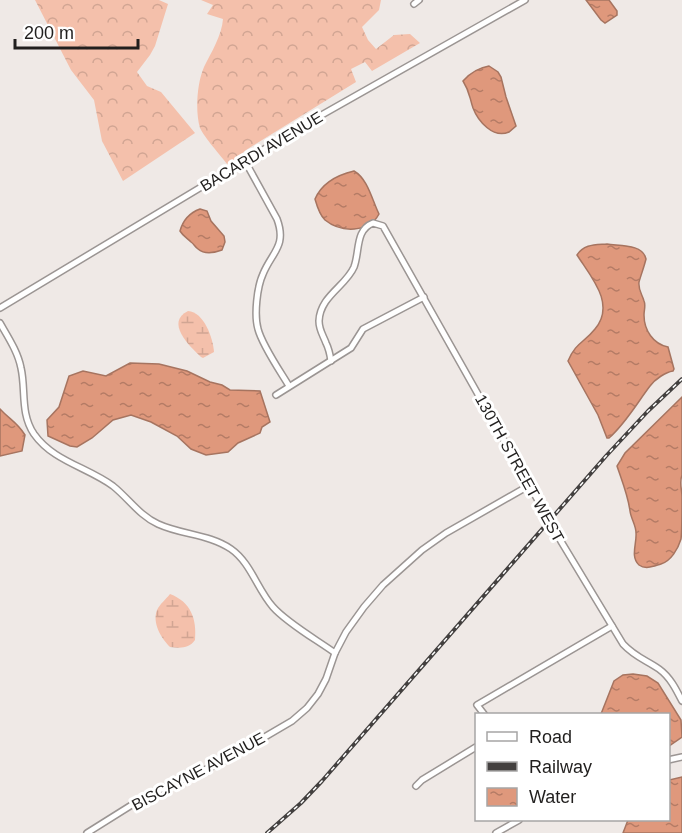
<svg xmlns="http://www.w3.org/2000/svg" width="682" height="833" viewBox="0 0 682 833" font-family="Helvetica,sans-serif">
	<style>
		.forest { fill: url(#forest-crowns) }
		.wetland { fill: url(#wetland-marsh) }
		.water { fill: url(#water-ripples); stroke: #a67460; stroke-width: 1.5 }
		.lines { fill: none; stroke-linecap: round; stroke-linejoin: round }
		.minor-casing { stroke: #9b9593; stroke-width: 8 }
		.minor { stroke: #fff; stroke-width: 5 }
		.rail-casing { stroke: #43403f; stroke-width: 4 }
		.rail { stroke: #fff; stroke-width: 1.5; stroke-dasharray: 4.5; stroke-linecap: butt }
		.labels { text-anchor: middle; stroke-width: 6; stroke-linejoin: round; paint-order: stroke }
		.street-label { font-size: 16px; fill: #211f1e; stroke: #fff }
	</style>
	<defs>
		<pattern id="forest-crowns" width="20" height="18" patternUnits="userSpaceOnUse" patternTransform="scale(1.5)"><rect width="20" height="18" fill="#f4c0ab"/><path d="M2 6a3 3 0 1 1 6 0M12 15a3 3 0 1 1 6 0" fill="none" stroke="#d1a593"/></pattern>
		<pattern id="wetland-marsh" width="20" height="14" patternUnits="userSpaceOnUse" patternTransform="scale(1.5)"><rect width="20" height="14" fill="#f4c0ab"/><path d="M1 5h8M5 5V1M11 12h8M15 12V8" fill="none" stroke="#d1a593"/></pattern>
		<pattern id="water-ripples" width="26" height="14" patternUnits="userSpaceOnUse" patternTransform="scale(1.5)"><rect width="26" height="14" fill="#df987c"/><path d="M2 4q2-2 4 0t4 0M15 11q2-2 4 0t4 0" fill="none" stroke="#b47b65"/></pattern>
	</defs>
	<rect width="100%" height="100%" fill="#efe9e6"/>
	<g class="forest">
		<path d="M35 0H159L168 4 155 46 150 55 137 72 147 86 161 92 195 133 123 181 102 141 94 100 71 70Z"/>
		<path d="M201 0H381L379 10 362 27 368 40 376 49 394 35 410 34 420 43 372 71 365 62 351 69 356 82 246 150 228 165C221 156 204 137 200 128 195 111 197 83 204 67 211 53 222 35 223 19L207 14 213 5Z"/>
	</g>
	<g class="wetland">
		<path d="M188 311C204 312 213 338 214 352L203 358 201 357C189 346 165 322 188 311Z"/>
		<path d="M170 594C191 602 197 619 195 640 189 649 180 648 170 647 161 638 152 623 157 610 160 604 166 599 170 594Z"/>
	</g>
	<g class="water">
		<path d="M586 0H609L617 11V15L605 23 601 20Z"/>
		<path d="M489 66 498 72 501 77 506 97 516 126C516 126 509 132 509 132 493 139 478 121 473 108 469 96 470 92 463 81 470 73 478 68 489 66Z"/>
		<path d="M354 171C368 179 372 200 379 214 369 233 341 233 325 220 319 214 317 206 315 199 322 183 337 175 354 171Z"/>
		<path d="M200 209 207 211 211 221 224 236 225 242 222 250C214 253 205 255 198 249 195 247 194 244 191 242 187 238 183 236 180 231 183 220 189 213 200 209Z"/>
		<path d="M607 244C620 246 643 244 646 259 644 267 641 275 639 282 638 290 642 294 644 301 646 305 644 310 644 315 644 330 653 344 668 347L674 369 673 371C666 372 655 379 650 386 637 403 626 423 609 438H607L598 415 568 361C576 342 584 343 595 329 616 304 591 277 577 255 584 244 595 245 607 244Z"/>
		<path d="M130 363 159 364 187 371 210 382 222 385 230 390 260 391 270 422 262 427 260 433 238 443 228 452 206 455 191 449 177 436 151 422 131 415 113 420 92 438 77 447 70 446 48 436 47 420 59 407 69 376 83 371 106 376Z"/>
		<path d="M682 397V475C679 483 682 489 682 497 682 507 682 531 681 539 678 549 671 561 661 564 654 566 646 570 639 565 630 557 637 543 636 533 636 525 631 519 630 511 628 495 622 481 617 466L625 453Z"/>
		<path d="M0 409C10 420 17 422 25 435L22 451 0 456Z"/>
		<path d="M633 674 647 676 658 683 681 720 682 737 669 746 668 714H601L614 681 623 675Z"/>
		<path d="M682 777V833H623L628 820H668L669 780Z"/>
	</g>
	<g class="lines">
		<defs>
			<g id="minor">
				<path d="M414 4 419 0"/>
				<path d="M245 161 277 219C287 246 272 252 263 274 257 287 254 315 258 329 262 345 280 371 289 386"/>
				<path d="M0 308 311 121 525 0"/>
				<path d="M0 323C8 337 18 352 21 368 26 390 20 413 34 434 53 461 87 467 113 486 128 498 140 516 158 524 182 535 209 534 231 549 251 563 257 589 273 607 287 623 317 640 335 653"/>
				<path d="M331 361C330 354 329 349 326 343 323 335 319 330 319 321 320 296 346 286 354 267 360 251 355 230 373 223L383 226 562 543 623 644C635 657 646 660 659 669 670 677 676 689 682 701"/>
				<path d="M276 395 351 348 363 329 424 297"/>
				<path d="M484 714 477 705 612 626"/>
				<path d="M668 760 682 757"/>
				<path d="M416 786 422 780 476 747"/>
				<path d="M87 833 146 796 222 762 292 721 307 708 318 694 326 679 335 653 346 632 364 607 383 585 422 550 446 533 530 485"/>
				<path d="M496 833 519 820"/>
			</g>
		</defs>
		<use href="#minor" class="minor-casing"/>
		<use href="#minor" class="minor"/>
		<defs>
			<path id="rail" d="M267 833 301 803 322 781 606 456 648 411 682 379"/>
		</defs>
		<use href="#rail" class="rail-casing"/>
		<use href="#rail" class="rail"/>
	</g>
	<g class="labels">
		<g class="street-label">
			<text transform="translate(261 151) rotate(-31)" y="6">BACARDI AVENUE</text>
			<text transform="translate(520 468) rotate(61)" y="6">130TH STREET WEST</text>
			<text transform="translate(198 771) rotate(-28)" y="6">BISCAYNE AVENUE</text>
		</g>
	</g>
	<rect x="475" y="713" width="195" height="108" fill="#ffffff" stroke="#a6a5a5" stroke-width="1.5"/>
	<rect x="487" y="732" width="30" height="9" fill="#ffffff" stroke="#a6a5a5" stroke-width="1.5"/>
	<text x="529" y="743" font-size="18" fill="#211f1e">Road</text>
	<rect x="487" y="762" width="30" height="9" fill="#43403f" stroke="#a6a5a5" stroke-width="1.5"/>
	<text x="529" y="773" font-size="18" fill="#211f1e">Railway</text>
	<rect x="487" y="788" width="30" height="18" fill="url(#water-ripples)" stroke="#a6a5a5" stroke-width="1.5"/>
	<text x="529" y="803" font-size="18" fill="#211f1e">Water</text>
	<path d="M15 39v9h123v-9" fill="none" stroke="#211f1e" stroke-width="3"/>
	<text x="24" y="39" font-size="18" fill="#211f1e" stroke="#ffffff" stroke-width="4.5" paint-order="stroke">200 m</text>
</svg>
